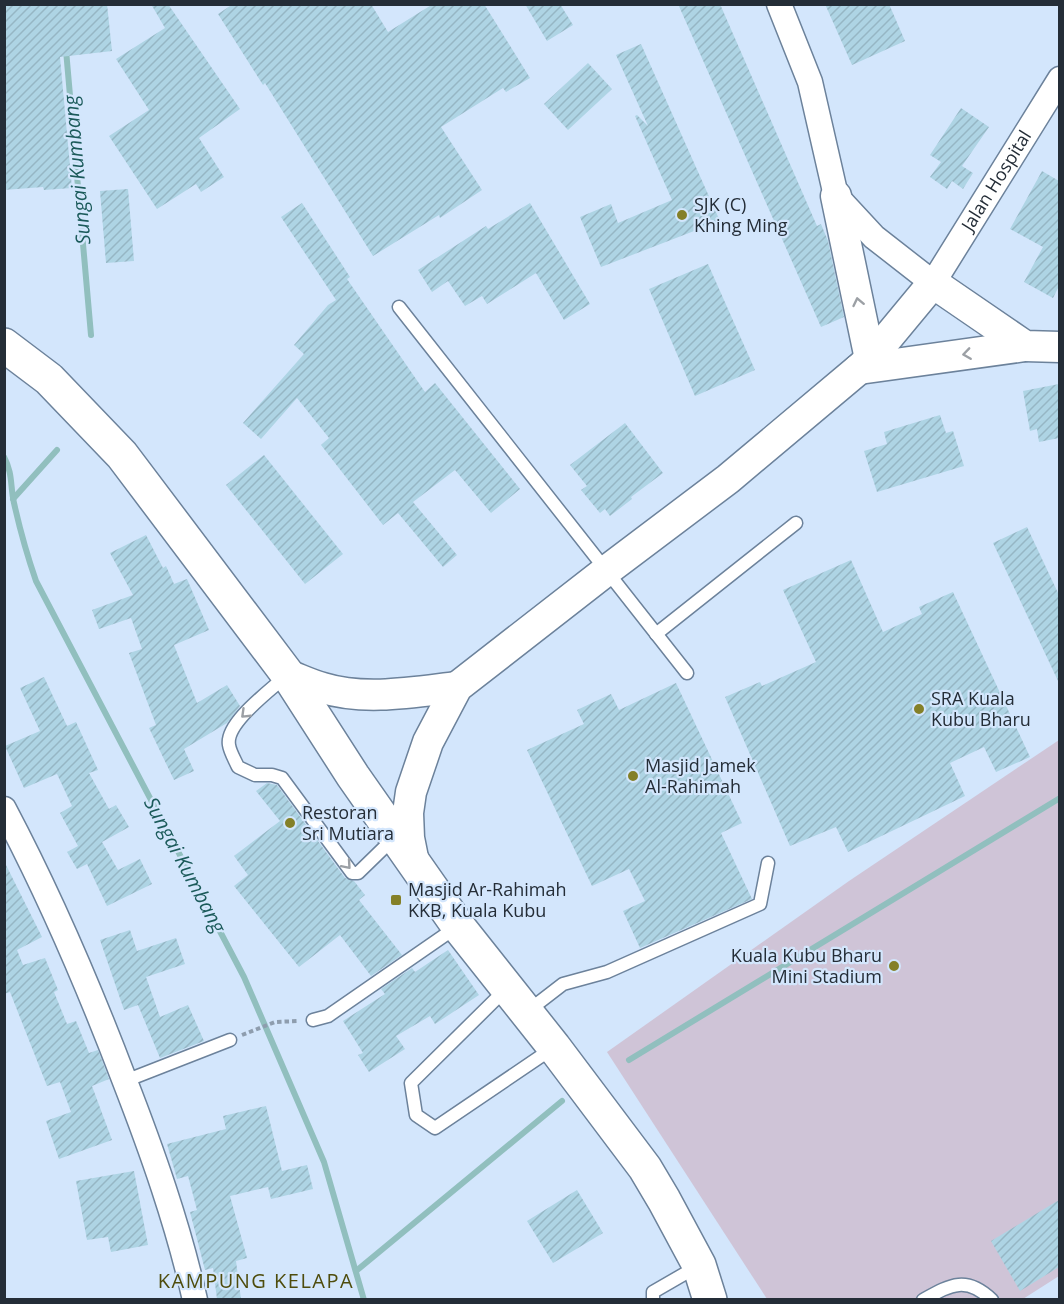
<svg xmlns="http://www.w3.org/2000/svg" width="1064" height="1304" viewBox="0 0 1064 1304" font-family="'Open Sans',sans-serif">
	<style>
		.pitch { fill: #cfc4d7 }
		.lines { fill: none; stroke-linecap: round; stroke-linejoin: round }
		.stream { stroke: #91bfbe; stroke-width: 6 }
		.building { fill: url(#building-hatch) }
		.service-casing { stroke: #6c829b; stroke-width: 15 }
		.minor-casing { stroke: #6c829b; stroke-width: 27 }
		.tertiary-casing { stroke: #6c829b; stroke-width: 33 }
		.secondary-casing { stroke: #6c829b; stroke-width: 36 }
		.path { stroke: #8e9dae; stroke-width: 4; stroke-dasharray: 4.5 3; stroke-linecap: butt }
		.service { stroke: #fff; stroke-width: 12 }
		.minor { stroke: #fff; stroke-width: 24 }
		.tertiary { stroke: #fff; stroke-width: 30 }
		.secondary { stroke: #fff; stroke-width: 33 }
		.oneway { stroke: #9ca0a5 }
		.poi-dot { fill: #848028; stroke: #d3e6fc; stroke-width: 2 }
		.labels { text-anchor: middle; stroke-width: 4.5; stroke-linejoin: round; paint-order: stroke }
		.street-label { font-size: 18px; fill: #242d37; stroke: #d3e6fc }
		.poi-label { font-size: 18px; fill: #242d37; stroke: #d3e6fc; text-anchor: start }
		.water-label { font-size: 20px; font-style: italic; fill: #1b5a5a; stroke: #d3e6fc }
		.neighbourhood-label { font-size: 20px; letter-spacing: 1.5px; fill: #4e4c0c; stroke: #d3e6fc }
	</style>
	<defs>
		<pattern id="building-hatch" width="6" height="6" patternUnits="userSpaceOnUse" patternTransform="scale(1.5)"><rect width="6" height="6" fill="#aed4e4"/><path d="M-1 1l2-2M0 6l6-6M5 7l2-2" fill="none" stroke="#96b6c4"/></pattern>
	</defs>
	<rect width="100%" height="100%" fill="#d3e6fc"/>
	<path class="pitch" d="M1059 740V1276L1023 1299H767L607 1052 849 881Z"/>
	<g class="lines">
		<g class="stream">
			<path d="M66 50 91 335"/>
			<path d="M4 457C13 474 10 485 14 503 20 530 27 555 36 581L244 977 324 1162 364 1300"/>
			<path d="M13 499 57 450"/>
			<path d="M629 1060 1060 798"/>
			<path d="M356 1271 562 1101"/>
		</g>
	</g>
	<g class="building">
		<path d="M4 4H107L112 51 60 57 72 188 44 190 43 187 4 190Z"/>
		<path d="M151 4H168L240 109 199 138 224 177 201 192 196 184 157 209 109 136 149 110 116 59 165 28Z"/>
		<path d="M233 4H371L388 32 433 4H484L530 78 506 92 503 88 441 127 482 190 440 218 439 215 373 256 265 83 263 85 218 14Z"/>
		<path d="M525 4H560L573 25 547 41Z"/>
		<path d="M678 4H720L817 226 821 224 828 241 844 317 821 327Z"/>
		<path d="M825 4H889L905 41 852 65Z"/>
		<path d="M641 44 720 221 601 267 580 217 611 204 618 223 672 200 635 116 637 115 648 126 616 55Z"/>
		<path d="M588 63 612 89 568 130 544 104Z"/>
		<path d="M961 108 989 127 962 166 973 173 963 189 952 181 947 189 930 177 941 162 930 155Z"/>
		<path d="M1042 171 1059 181V286L1053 298 1024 282 1043 247 1010 229Z"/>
		<path d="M128 189 134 261 106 263 100 191Z"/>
		<path d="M302 203 350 277 347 279 425 392 435 383 520 489 491 513 455 470 413 502 457 555 443 567 398 513 383 525 321 445 329 438 297 398 261 439 243 423 304 354 294 345 328 305 336 300 281 217Z"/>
		<path d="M530 203 590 304 564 320 536 273 487 304 482 296 465 306 448 281 432 292 418 270 486 226 488 229Z"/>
		<path d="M708 264 755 370 695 396 649 289Z"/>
		<path d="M1059 384V438L1039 442 1037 429 1030 431 1023 391Z"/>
		<path d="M940 415 946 433 953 431 964 466 877 492 864 451 887 444 884 432Z"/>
		<path d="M625 423 663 473 631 497 632 499 610 516 605 509 600 513 581 490 587 486 570 465Z"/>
		<path d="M264 455 343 554 305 584 226 485Z"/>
		<path d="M1027 527 1059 595V683L993 543Z"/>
		<path d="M146 535 163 568 166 566 174 584 187 579 209 630 174 645 197 703 227 685 240 706 227 723 184 749 194 771 174 780 149 728 156 725 129 653 142 649 131 618 99 629 92 610 133 595 110 553Z"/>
		<path d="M851 560 883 632 922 614 919 607 953 592 1030 757 996 772 984 747 950 763 965 796 848 852 836 827 790 846 725 697 760 682 762 686 816 662 783 590Z"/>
		<path d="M44 677 67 726 76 722 98 770 89 773 109 809 116 805 129 827 102 842 118 870 140 859 152 884 107 906 87 864 77 869 67 852 78 846 60 813 72 806 57 774 24 788 5 746 40 731 20 688Z"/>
		<path d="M676 683 742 823 721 833 752 899 640 948 623 911 645 901 629 869 592 886 527 750 584 724 577 710 611 694 619 710Z"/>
		<path d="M267 783 277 785 345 878 354 881 365 895 359 900 402 955 371 976 340 935 299 967 234 886 248 875 234 856 280 821 256 791Z"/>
		<path d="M4 861 42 937 17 950 23 965 45 958 58 990 54 992 67 1024 76 1021 89 1053 98 1050 109 1079 92 1086 112 1140 59 1159 46 1121 71 1112 60 1082 47 1086 10 992 4 994Z"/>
		<path d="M130 930 137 951 176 938 185 964 146 977 160 1017 188 1005 204 1041 160 1058 138 1005 124 1010 100 940Z"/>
		<path d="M448 950 479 995 435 1024 430 1016 396 1036 405 1049 369 1072 358 1055 363 1053 343 1021 385 994 381 989 412 968 415 972Z"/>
		<path d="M266 1106 282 1171 307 1165 313 1189 271 1199 268 1187 230 1196 247 1258 236 1261 241 1299H217L213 1268 205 1270 190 1212 197 1210 188 1176 177 1179 167 1144 226 1129 223 1116Z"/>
		<path d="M134 1171 148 1245 111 1252 108 1237 87 1240 76 1181Z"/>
		<path d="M577 1190 603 1233 553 1263 527 1221Z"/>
		<path d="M1059 1200V1267L1020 1291 991 1241Z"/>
	</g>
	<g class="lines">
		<defs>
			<g id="service">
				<path d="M399 307 687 673"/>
				<path d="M656 634 796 523"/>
				<path d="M287 675C271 690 225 723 229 745 230 752 235 760 238 767L255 775H272L282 778 352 873H358L395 837"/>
				<path d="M505 990 411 1083 416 1115 435 1128 553 1048"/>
				<path d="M528 1011 563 984 607 972 760 904 768 863"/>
				<path d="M313 1020 328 1016 458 926"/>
				<path d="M125 1081 230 1040"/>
				<path d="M653 1300V1292L698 1266"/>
				<path d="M923 1300C950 1285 966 1275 992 1300"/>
			</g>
			<g id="minor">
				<path id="s1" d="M779 4 810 82 836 196 874 237 933 283 1060 79"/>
				<path d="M4 809C50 896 89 987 124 1079 152 1151 178 1224 195 1300"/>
			</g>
			<g id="tertiary">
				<path d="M836 196 870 359"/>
				<path d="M859 369 1025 346"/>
				<path d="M288 675C299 679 311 685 323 688 365 701 414 692 457 687"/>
				<path d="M414 863 409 838 408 813 411 792 428 742 457 687 606 571 728 479 859 369 870 359 933 283 1025 346 1060 347"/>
			</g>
			<path id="secondary" d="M4 345 49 379 122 455 288 675 353 776 458 926 554 1047 645 1168 664 1200 699 1265 710 1300"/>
		</defs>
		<use href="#service" class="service-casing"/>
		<use href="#minor" class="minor-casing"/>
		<use href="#tertiary" class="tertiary-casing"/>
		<use href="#secondary" class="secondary-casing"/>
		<path class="path" d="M242 1035 275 1022 298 1021"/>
		<use href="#service" class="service"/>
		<use href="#minor" class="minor"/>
		<use href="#tertiary" class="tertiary"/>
		<use href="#secondary" class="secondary"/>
	</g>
	<defs><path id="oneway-chevron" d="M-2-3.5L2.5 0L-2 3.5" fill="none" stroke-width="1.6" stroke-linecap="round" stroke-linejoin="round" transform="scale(1.5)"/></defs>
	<g class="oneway">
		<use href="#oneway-chevron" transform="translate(858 302) rotate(-102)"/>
		<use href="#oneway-chevron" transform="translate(967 354) rotate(172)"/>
		<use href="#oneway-chevron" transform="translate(245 714) rotate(136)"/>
		<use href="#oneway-chevron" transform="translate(347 865) rotate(49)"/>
	</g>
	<g class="poi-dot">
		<circle cx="682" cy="215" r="6"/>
		<circle cx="919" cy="709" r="6"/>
		<circle cx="633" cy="776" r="6"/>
		<circle cx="290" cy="823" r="6"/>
		<rect x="390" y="894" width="12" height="12" rx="3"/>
		<circle cx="894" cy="966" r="6"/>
	</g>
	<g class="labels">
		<g class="street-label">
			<text dy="6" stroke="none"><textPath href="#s1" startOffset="452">Jalan Hospital</textPath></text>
		</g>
		<g class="poi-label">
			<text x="694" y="211">SJK (C)<tspan x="694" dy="21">Khing Ming</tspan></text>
			<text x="931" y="705">SRA Kuala<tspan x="931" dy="21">Kubu Bharu</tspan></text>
			<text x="645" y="772">Masjid Jamek<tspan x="645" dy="21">Al-Rahimah</tspan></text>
			<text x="302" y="819">Restoran<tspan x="302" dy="21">Sri Mutiara</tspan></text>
			<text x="408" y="896">Masjid Ar-Rahimah<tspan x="408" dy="21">KKB, Kuala Kubu</tspan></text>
			<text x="882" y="962" text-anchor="end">Kuala Kubu Bharu<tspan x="882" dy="21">Mini Stadium</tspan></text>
		</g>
		<g class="water-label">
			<text transform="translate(77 170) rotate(-95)" y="7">Sungai Kumbang</text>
			<text transform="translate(185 865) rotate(62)" y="7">Sungai Kumbang</text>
		</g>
		<g class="neighbourhood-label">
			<text x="256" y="1288">KAMPUNG KELAPA</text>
		</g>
	</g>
	<rect width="1064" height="1304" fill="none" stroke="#242d37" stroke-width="12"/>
</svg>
